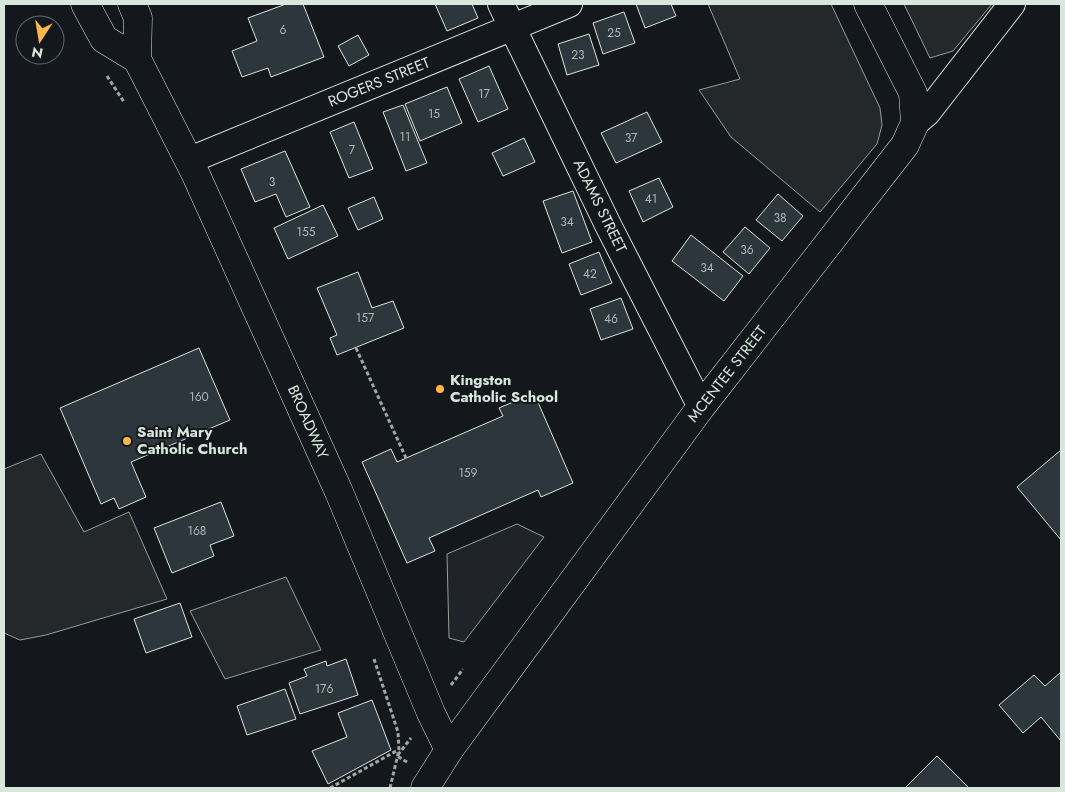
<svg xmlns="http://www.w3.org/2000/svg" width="1065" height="792" viewBox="0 0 1065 792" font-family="Jost,sans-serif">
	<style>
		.green { fill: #202428; stroke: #939e99 }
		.parking { fill: #24282b; stroke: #939e99 }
		.building { fill: #2c363c; stroke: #d8e6dc }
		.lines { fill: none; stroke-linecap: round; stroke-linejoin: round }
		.street-casing { stroke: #d8e6dc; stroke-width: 28 }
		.secondary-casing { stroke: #d8e6dc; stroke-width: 29 }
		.highway-casing { stroke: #d8e6dc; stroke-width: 29 }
		.path { stroke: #9da8a2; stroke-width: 3; stroke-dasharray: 4 2.5; stroke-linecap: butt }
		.street { stroke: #14181c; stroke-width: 26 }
		.secondary { stroke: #14181c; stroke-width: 28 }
		.highway { stroke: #14181c; stroke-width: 28 }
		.poi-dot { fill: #ffb74d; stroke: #14181c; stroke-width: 2 }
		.labels { text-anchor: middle; stroke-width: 4; stroke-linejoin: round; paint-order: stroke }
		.number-label { font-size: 12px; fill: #adbab4 }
		.street-label { font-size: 15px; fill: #d8e6dc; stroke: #14181c }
		.poi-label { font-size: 15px; font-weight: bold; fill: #d8e6dc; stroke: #14181c; text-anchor: start }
	</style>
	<rect width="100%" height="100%" fill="#14181c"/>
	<path class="green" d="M517 524 544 537 464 642 449 638 447 554Z"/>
	<g class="parking">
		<path d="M708 4H831L880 108 882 125 877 144 820 212 731 137 699 90 740 79Z"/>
		<path d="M904 4H992L953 51 930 58Z"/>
		<path d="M41 454 84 532 129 512 167 599 46 635 20 640 4 633V469Z"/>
		<path d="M286 577 321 650 225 679 190 611Z"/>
	</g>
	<g class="building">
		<path d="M286 4H303L324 57 271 77 268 68 242 77 232 51 257 41 248 18Z"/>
		<path d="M435 4H472L478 18 447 31Z"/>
		<path d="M636 4H671L676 16 645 28Z"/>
		<path d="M624 12 635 43 603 54 593 23Z"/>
		<path d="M589 34 599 65 567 75 558 44Z"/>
		<path d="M358 35 369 55 349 66 338 46Z"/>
		<path d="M489 66 508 109 478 122 459 79Z"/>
		<path d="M447 87 462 123 420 141 405 104Z"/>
		<path d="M403 105 427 163 406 171 383 112Z"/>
		<path d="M647 112 662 142 616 163 601 133Z"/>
		<path d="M354 122 373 169 349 178 330 132Z"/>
		<path d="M524 138 535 162 503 176 492 153Z"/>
		<path d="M285 151 310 207 286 217 276 194 255 202 241 169Z"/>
		<path d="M659 178 673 207 643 222 629 191Z"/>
		<path d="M573 191 592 242 562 253 543 201Z"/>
		<path d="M778 194 803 216 782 241 756 220Z"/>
		<path d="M374 197 383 219 358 230 348 208Z"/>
		<path d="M323 205 338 236 288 259 274 228Z"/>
		<path d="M745 227 770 248 749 274 723 252Z"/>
		<path d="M691 235 743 276 724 301 672 261Z"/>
		<path d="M599 252 612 283 581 295 569 264Z"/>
		<path d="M358 272 372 308 393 301 404 328 337 355 330 338 337 335 317 288Z"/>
		<path d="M621 298 633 329 601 340 590 309Z"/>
		<path d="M199 348 230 420 131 462 146 497 119 509 114 498 101 504 60 408Z"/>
		<path d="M534 393 573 483 541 497 538 490 429 538 435 551 407 563 362 462 391 449 397 462 503 416 499 408Z"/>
		<path d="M1061 450V540L1017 487Z"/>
		<path d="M221 502 234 536 210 545 214 556 172 573 154 528Z"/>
		<path d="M180 603 192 637 146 653 134 619Z"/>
		<path d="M346 659 358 695 300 714 289 683 307 676 304 669 326 661 327 666Z"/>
		<path d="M1061 672V741L1041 717 1023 733 999 705 1034 675 1045 686Z"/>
		<path d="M285 689 296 719 247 735 237 706Z"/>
		<path d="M372 700 391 750 328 784 312 751 347 737 338 713Z"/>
		<path d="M937 756 969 788H905Z"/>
	</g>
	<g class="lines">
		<defs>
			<g id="street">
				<path d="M501 4 608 225 701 407"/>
				<path d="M915 123 927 113 1012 4"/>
				<path d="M190 160 569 4"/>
			</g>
			<g id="secondary">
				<path d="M85 4 104 39 137 59"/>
				<path d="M132 4 138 18 137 59 196 175 339 492 431 713 449 750"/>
			</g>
			<path id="highway" d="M425 788 449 750 701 407 905 145 915 123 913 93 868 4"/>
		</defs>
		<use href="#street" class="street-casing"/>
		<use href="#secondary" class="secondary-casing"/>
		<use href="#highway" class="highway-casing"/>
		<g class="path">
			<path d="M107 76 124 102"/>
			<path d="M356 348 406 458"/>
			<path d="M374 659 398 732 399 750 390 788"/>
			<path d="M451 685 463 669"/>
			<path d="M407 762 397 756 411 738"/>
			<path d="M330 788 398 750"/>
		</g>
		<use href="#street" class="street"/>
		<use href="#secondary" class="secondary"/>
		<use href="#highway" class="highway"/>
	</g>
	<g class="poi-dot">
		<circle cx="440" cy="389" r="5"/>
		<circle cx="127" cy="441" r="5"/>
	</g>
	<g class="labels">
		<g class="number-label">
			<text x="283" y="34">6</text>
			<text x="614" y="37">25</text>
			<text x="578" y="59">23</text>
			<text x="484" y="98">17</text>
			<text x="434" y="118">15</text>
			<text x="405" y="141">11</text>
			<text x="631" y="142">37</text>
			<text x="352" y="154">7</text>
			<text x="272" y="186">3</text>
			<text x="651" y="203">41</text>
			<text x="780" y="222">38</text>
			<text x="567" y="226">34</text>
			<text x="306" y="236">155</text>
			<text x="747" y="254">36</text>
			<text x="707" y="272">34</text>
			<text x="590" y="278">42</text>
			<text x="365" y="322">157</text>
			<text x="611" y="323">46</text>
			<text x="199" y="401">160</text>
			<text x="468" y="477">159</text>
			<text x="197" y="535">168</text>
			<text x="324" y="693">176</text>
		</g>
		<g class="street-label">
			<text transform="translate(379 82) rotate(-22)" y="5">ROGERS STREET</text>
			<text transform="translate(600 206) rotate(64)" y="5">ADAMS STREET</text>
			<text transform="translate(727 374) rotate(-52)" y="5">MCENTEE STREET</text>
			<text transform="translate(308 422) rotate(66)" y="5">BROADWAY</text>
		</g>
		<g class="poi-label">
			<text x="450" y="385">Kingston<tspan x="450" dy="17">Catholic School</tspan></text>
			<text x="137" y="437">Saint Mary<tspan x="137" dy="17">Catholic Church</tspan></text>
		</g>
	</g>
	<rect width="1065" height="792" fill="none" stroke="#d8e6dc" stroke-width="10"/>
	<g transform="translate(40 40) rotate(192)"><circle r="24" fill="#14181c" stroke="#626a69"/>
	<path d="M0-4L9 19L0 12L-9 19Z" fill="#ffb74d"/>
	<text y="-8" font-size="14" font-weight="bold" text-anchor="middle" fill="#d8e6dc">N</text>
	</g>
</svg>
